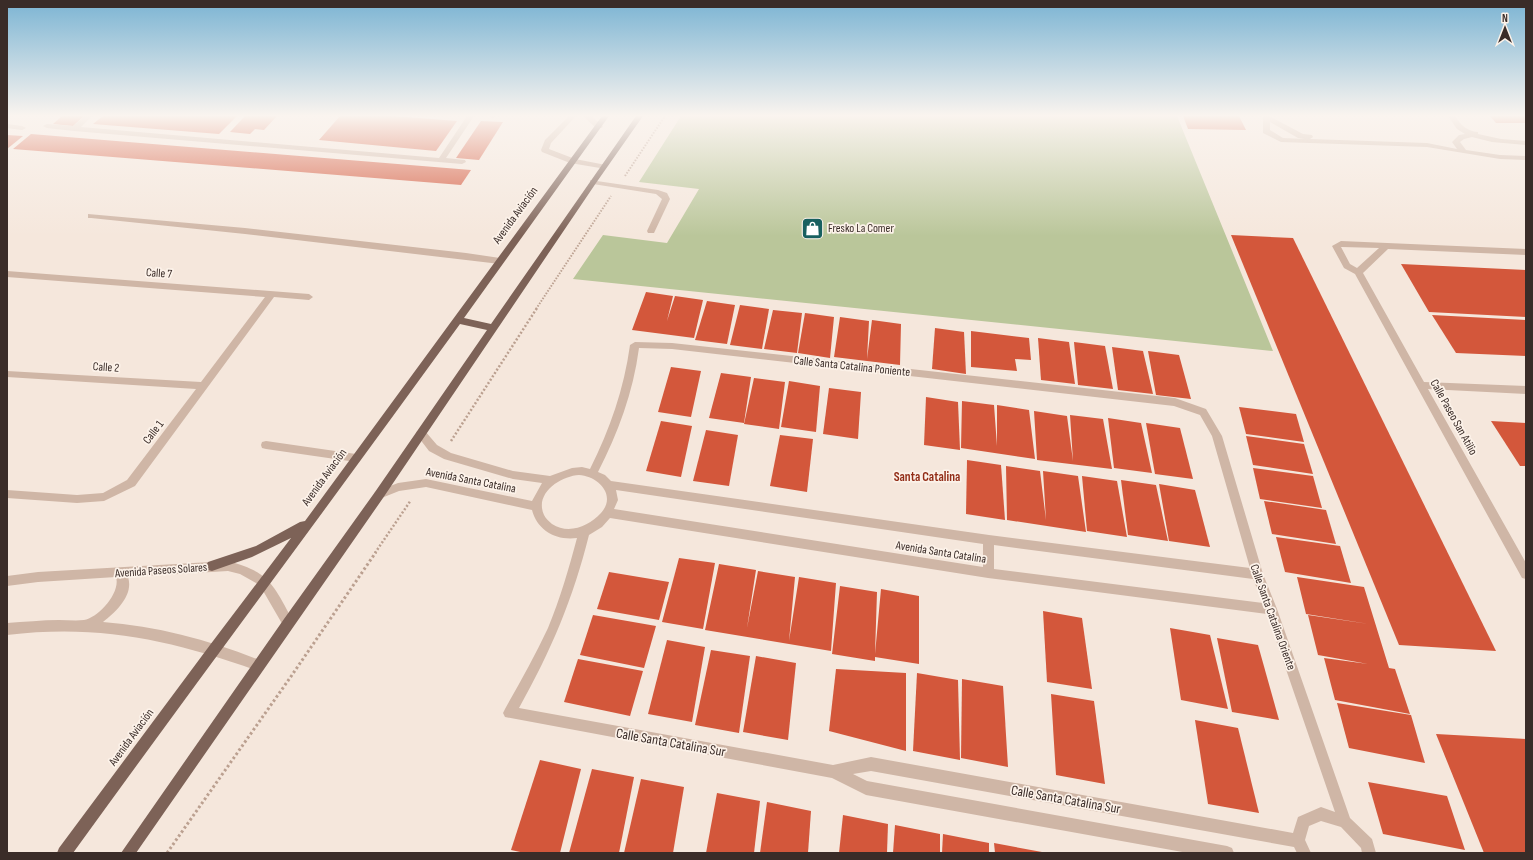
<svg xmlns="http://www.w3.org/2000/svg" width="1533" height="860" viewBox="0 0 1533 860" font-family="'Sofia Sans Condensed',sans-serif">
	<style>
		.green { fill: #bac69a }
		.building { fill: #d3573b }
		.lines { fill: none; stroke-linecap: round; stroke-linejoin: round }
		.path-far2 { stroke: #bba090; stroke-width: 2; stroke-dasharray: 1.5 1.5; stroke-linecap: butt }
		.path-far1 { stroke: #bba090; stroke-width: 2.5; stroke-dasharray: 2 2; stroke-linecap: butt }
		.path { stroke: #bba090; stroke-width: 3; stroke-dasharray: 2.5 2.5; stroke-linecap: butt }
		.minor { fill: #cfb6a6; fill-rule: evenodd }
		.major { fill: #7d6257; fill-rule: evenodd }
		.labels { text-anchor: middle; stroke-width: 3.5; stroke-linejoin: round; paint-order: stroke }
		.street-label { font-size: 12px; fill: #3a2c28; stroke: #fcf2e9 }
		.poi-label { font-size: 12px; fill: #3a2c28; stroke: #fcf2e9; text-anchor: start }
		.neighbourhood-label { font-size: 13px; font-weight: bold; fill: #922d17; stroke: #fcf2e9 }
		.near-street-label { font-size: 14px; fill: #3a2c28; stroke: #fcf2e9 }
	</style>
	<rect width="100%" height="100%" fill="#f5e7dc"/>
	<path class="green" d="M681 116H1177L1273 351 573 279 603 235 667 243 699 189 639 182Z"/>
	<g class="building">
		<path d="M62 116H84L73 126 53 124Z"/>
		<path d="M103 116H237L219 134 93 124Z"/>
		<path d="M245 116H277L264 130 255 129 250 134 230 132Z"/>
		<path d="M340 116H394L457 121 436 151 319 140Z"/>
		<path d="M1183 116H1239L1246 130 1188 129Z"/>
		<path d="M1490 116H1526V123H1496Z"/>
		<path d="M481 121 503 122 479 160 456 158Z"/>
		<path d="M31 134 471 170 461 185 13 149Z"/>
		<path d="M7 135 23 136 7 149Z"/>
		<path d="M1231 235 1293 238 1496 651 1399 645Z"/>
		<path d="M1401 264 1526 270V317L1429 312Z"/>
		<path d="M646 292 673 296 667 321 675 296 703 300 694 338 632 330Z"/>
		<path d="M707 301 735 305 727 344 695 340Z"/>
		<path d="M740 305 769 309 762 349 730 345Z"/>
		<path d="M773 310 802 313 797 353 764 349Z"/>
		<path d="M805 313 834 317 830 358 798 353Z"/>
		<path d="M1432 315 1526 320V356L1456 353Z"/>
		<path d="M840 317 869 321 867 359 872 320 901 324 900 365 834 357Z"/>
		<path d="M935 328 964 332 966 374 932 369Z"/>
		<path d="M971 331 1029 338 1031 360 1015 359 1017 371 971 367Z"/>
		<path d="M1038 338 1069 342 1075 384 1041 380Z"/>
		<path d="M1074 342 1105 346 1113 389 1078 385Z"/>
		<path d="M1112 347 1143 351 1153 394 1118 390Z"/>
		<path d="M1148 351 1179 355 1191 399 1156 395Z"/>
		<path d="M671 367 701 371 691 417 658 412Z"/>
		<path d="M721 373 751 377 744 423 709 418Z"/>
		<path d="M754 378 785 382 779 429 744 424Z"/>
		<path d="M789 381 820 386 816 432 781 427Z"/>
		<path d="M829 388 861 392 858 439 823 434Z"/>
		<path d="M926 397 958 402 960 450 924 445Z"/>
		<path d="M962 401 994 405 997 446V405L1029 410 1035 459 961 448Z"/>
		<path d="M1239 407 1296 414 1304 442 1246 434Z"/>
		<path d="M1034 411 1067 416 1073 461 1070 415 1103 419 1112 469 1037 460Z"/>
		<path d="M1108 418 1141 423 1152 473 1114 468Z"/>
		<path d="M661 421 692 426 681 477 646 471Z"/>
		<path d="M1491 421 1526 423V466H1520Z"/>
		<path d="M1146 423 1180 428 1193 479 1155 474Z"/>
		<path d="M706 430 738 435 729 486 693 481Z"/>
		<path d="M780 435 813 439 807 492 770 486Z"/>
		<path d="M1246 436 1304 444 1313 474 1253 465Z"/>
		<path d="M967 460 1001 465 1005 520 966 514Z"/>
		<path d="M1006 466 1040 471 1046 520 1043 471 1078 476 1086 532 1007 520Z"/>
		<path d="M1253 468 1313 476 1322 508 1260 499Z"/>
		<path d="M1082 476 1117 481 1127 537 1087 531Z"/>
		<path d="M1121 480 1156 485 1168 541 1128 535Z"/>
		<path d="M1159 484 1195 490 1210 547 1169 541Z"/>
		<path d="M1264 501 1326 510 1336 544 1272 534Z"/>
		<path d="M1276 537 1340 546 1351 583 1285 572Z"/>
		<path d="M679 558 715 563 703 629 662 622Z"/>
		<path d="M719 564 756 570 747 628 758 571 795 577 789 641 799 577 836 583 831 651 705 630Z"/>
		<path d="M609 572 669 582 659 620 597 609Z"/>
		<path d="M1297 577 1364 587 1389 668 1395 669 1410 714 1335 700 1324 658 1368 664 1318 655 1308 615 1369 624 1306 614Z"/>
		<path d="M840 586 877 592 875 654 881 589 919 596V664L875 657V661L832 654Z"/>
		<path d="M1043 611 1082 618 1092 689 1047 682Z"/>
		<path d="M593 615 656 626 644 668 580 655Z"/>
		<path d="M1170 628 1210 635 1228 709 1181 700Z"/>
		<path d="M1217 638 1258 645 1279 720 1232 712Z"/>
		<path d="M667 640 705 647 692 722 648 714Z"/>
		<path d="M711 650 750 656 739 733 695 725Z"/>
		<path d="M756 656 796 663 788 740 743 732Z"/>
		<path d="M578 659 643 671 630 716 564 702Z"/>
		<path d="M836 669 906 673V751L829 731Z"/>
		<path d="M917 673 958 680 960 760 913 751Z"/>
		<path d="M962 679 1003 686 1008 767 961 758Z"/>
		<path d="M1051 694 1094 701 1105 784 1056 775Z"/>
		<path d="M1337 703 1411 715 1425 763 1349 748Z"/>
		<path d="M1195 720 1238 728 1259 813 1208 804Z"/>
		<path d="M1436 734 1526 739V853H1484Z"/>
		<path d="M540 760 581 769 560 853H525L511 850Z"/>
		<path d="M592 769 634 777 619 853H569Z"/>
		<path d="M641 779 684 787 673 853H624Z"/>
		<path d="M1368 782 1447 796 1465 850 1383 834Z"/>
		<path d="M717 793 760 801 754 853H706Z"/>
		<path d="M767 802 811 811 808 853H760Z"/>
		<path d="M843 815 888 824 887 853H839Z"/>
		<path d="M895 825 940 834V853H893Z"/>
		<path d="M943 834 989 843V853H942Z"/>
		<path d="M994 843 1042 852V853H995Z"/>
	</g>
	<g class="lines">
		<g class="path-far2">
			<path d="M625 176 665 116"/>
			<path d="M536 309 611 196"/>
		</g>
		<g class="path-far1">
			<path d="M451 441 537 308"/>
			<path d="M375 553 411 500"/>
		</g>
		<path class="path" d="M167 853 292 675 376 552"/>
		<g class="minor">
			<path d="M7 116H11L7 119Z"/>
			<path d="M85 116H92L81 127 439 158 467 116H474L446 158 465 160 466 162 462 164 74 131 47 128 43 126 47 124 73 126Z"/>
			<path d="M489 116H496L493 118Z"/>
			<path d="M569 116H576L551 143 549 149 575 159 606 165V169L570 163 542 152 541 150 545 140Z"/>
			<path d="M583 116H591L603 126 602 128H596Z"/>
			<path d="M1263 116H1269L1303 134 1312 135 1313 137 1310 139 1427 143 1457 149 1452 142 1459 135 1465 134 1457 129 1448 116H1455C1461 125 1466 131 1478 132V134L1501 139 1526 141V145L1492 142 1472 137 1464 139 1460 142 1466 150 1500 155 1526 156V160L1500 159 1427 147 1281 142 1263 133ZM1270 122 1298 138 1305 139 1283 138 1270 130Z"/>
			<path d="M7 124 22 126 26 128 22 130 7 128Z"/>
			<path d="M590 180 658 190 667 193 670 199 654 233H648L647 231 662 199 656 194 593 184H590Z"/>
			<path d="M88 214 245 228 466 253 500 258 504 261 500 264 245 234 91 218H88Z"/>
			<path d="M1341 241 1526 249V255L1388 249 1363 273 1424 382 1526 386V394L1428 389 1526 563V579L1522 578 1355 274 1344 268 1332 246ZM1341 247H1342L1379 248 1357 268 1350 264Z"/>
			<path d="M7 271 309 294 313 297 309 300 274 297 135 486 104 501 77 503 7 498V490L77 495 103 493 127 480 196 389 7 377V371L201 382 265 297 7 277Z"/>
			<path d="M635 342 672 343 1175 398 1206 409 1222 436 1263 574 1277 609 1350 818 1372 839 1376 853H1362L1361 848 1341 827 1321 821 1309 826 1305 840 1311 853H1297L1294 847 871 771 853 774 867 781 1227 846 1232 848 1234 853H1188L866 795 832 778 505 717 503 713 505 709C520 682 535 656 548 628 560 599 569 568 577 538 556 541 537 530 532 510L426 487 399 491 379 499 375 498 374 495 375 492 398 483 426 479 532 501 542 483 513 479 444 459 429 451 416 434 417 431H425L437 445 451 453 513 471 550 476 572 468 582 467 590 469C610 429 624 389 630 345ZM639 348 672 349 1174 406 1200 415 1212 436 1250 568 989 535 611 481 605 475 598 472C618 433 633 393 639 348ZM579 475C598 476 617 495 601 513 589 526 569 535 552 524 549 521 546 519 544 515 534 493 561 476 579 475ZM616 490 983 544V567L614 509 618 500ZM610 518 988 578 1267 614 1335 812 1321 807 1298 817 1293 833 871 757 833 765 519 708C551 651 573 599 589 535L602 527ZM994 545 1253 579 1263 603 994 569Z"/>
			<path d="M266 441 356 454 360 455 361 458 360 461 356 462 266 449 262 448 261 445 262 442Z"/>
			<path d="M228 561C269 572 273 584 292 619L294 623 292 627 288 628 284 627 262 589 256 583 240 574 228 571 128 577C134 595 116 612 103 622 158 626 212 641 262 661L264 665 262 669 258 671C171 640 100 624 7 635V623C24 622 42 620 59 620 67 620 76 621 84 620 98 618 121 593 116 577L38 582 7 586V576L38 572Z"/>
		</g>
		<path class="major" d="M602 116H609L464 318 491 324 636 116H643L596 183 383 498 136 853H121L284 619 375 492 487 330 460 324C332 501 201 676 73 853H57L59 848 210 645 291 538 252 557 212 571 208 570 206 566 208 562 256 546 300 522 305 521Z"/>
	</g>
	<linearGradient id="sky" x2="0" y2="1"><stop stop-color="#7bb4d3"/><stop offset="0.49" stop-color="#faf4ef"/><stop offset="1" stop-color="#faf4ef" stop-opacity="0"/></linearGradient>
	<rect width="1533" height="236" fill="url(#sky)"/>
	<defs>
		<symbol id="shop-square" viewBox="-11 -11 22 22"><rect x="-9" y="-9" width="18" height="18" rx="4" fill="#186060" stroke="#fcf2e9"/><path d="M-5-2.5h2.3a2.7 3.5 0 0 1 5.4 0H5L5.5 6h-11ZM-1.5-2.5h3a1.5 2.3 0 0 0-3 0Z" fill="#fff"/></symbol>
	</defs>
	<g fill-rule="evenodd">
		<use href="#shop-square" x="800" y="216" width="25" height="25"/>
	</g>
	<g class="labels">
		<g class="street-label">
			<text transform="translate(515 215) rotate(-54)" y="4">Avenida Aviación</text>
			<text transform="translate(159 273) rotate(4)" y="4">Calle 7</text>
			<text transform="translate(852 366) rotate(6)" y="4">Calle Santa Catalina Poniente</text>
			<text transform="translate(106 367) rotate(4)" y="4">Calle 2</text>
			<text transform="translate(1454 417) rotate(61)" y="4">Calle Paseo San Atilio</text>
			<text transform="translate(153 432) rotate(-53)" y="4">Calle 1</text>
			<text transform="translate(324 477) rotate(-54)" y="4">Avenida Aviación</text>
			<text transform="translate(471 480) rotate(11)" y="4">Avenida Santa Catalina</text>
			<text transform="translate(941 552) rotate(9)" y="4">Avenida Santa Catalina</text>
			<text transform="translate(161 570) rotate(-4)" y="4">Avenida Paseos Solares</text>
			<text transform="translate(1273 617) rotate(70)" y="4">Calle Santa Catalina Oriente</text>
			<text transform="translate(131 737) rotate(-54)" y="4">Avenida Aviación</text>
		</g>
		<g class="poi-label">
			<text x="828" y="232">Fresko La Comer</text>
		</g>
		<g class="neighbourhood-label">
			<text x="927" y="481">Santa Catalina</text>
		</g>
		<g class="near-street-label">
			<text transform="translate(671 742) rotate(10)" y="5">Calle Santa Catalina Sur</text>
			<text transform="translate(1066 799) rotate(10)" y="5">Calle Santa Catalina Sur</text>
		</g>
	</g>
	<rect width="1533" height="860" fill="none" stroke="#3a2c28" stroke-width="16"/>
	<g transform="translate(1505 28)" stroke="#fcf2e9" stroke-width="3" paint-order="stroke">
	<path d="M0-3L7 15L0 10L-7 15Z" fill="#3a2c28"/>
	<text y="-6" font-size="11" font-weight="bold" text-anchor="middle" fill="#3a2c28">N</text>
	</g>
</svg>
